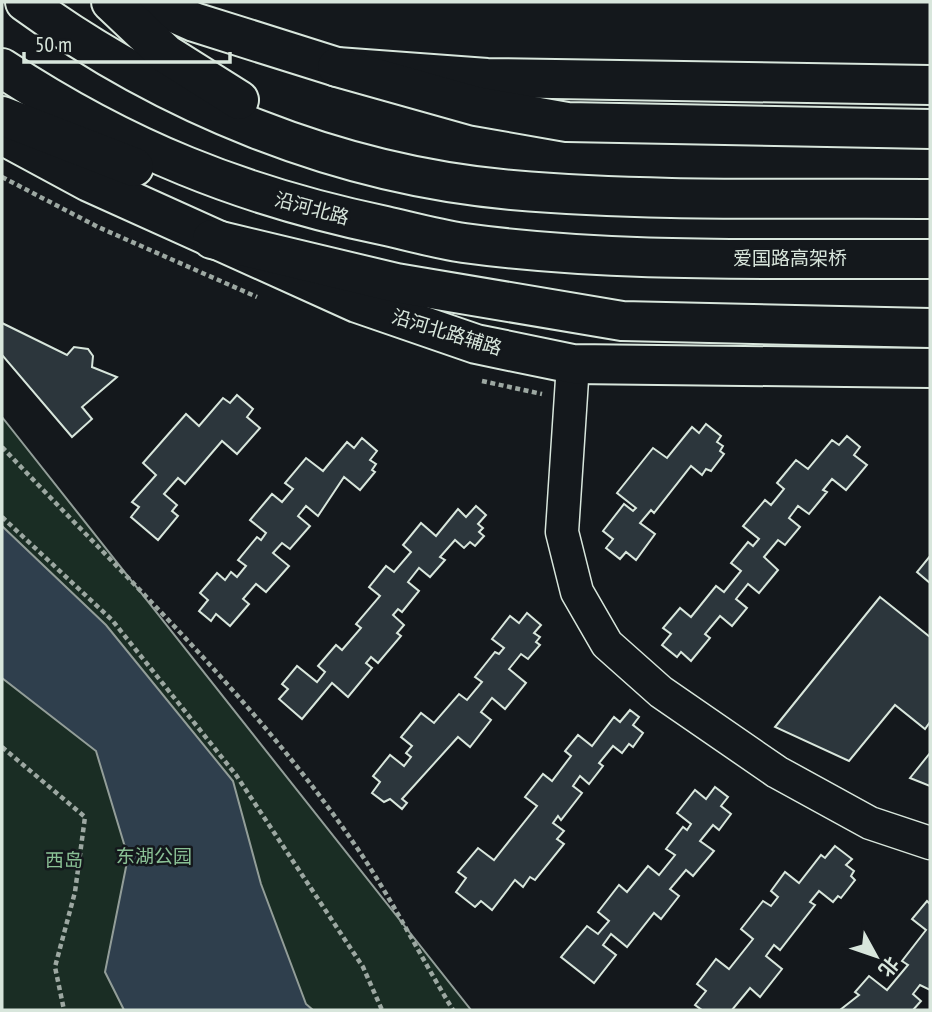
<svg xmlns="http://www.w3.org/2000/svg" width="932" height="1012" viewBox="0 0 932 1012" font-family="'PT Sans Narrow','Noto Sans SC',sans-serif">
	<style>
		.green { fill: #1a2d24; stroke: #939e99; stroke-width: 2 }
		.water { fill: #2f3f4d; stroke: #939e99; stroke-width: 2 }
		.building { fill: #2c363c; stroke: #d8e6dc; stroke-width: 2 }
		.lines { fill: none; stroke-linecap: round; stroke-linejoin: round }
		.minor-casing { stroke: #d8e6dc; stroke-width: 35 }
		.major-casing { stroke: #d8e6dc; stroke-width: 42 }
		.highway-casing { stroke: #d8e6dc; stroke-width: 42 }
		.path { stroke: #9da8a2; stroke-width: 4.5; stroke-dasharray: 5 3.5; stroke-linecap: butt }
		.minor { stroke: #14181c; stroke-width: 32 }
		.major { stroke: #14181c; stroke-width: 38 }
		.highway { stroke: #14181c; stroke-width: 38 }
		.labels { text-anchor: middle; stroke-width: 5; stroke-linejoin: round; paint-order: stroke }
		.street-label { font-size: 19px; fill: #d8e6dc; stroke: #14181c }
		.park-label { font-size: 19px; fill: #8ac095; stroke: #14181c }
	</style>
	<rect width="100%" height="100%" fill="#14181c"/>
	<path class="green" d="M2 417 471 1010H2Z"/>
	<path class="water" d="M2 526 106 625 233 781 261 884 306 1004 313 1010H124L105 972 128 857 96 751 2 678Z"/>
	<g class="building">
		<path d="M2 323 67 355 74 347 88 349 93 356 92 367 117 377 82 407 92 419 72 437 2 355Z"/>
		<path d="M237 395 253 409 247 417 260 428 237 454 222 441 185 484 178 478 164 494 177 505 172 511 178 516 158 540 131 517 139 507 132 502 156 475 143 463 186 414 199 426 223 398 230 403Z"/>
		<path d="M706 424 721 436 717 442 723 446 720 451 724 454 711 471 706 469 702 475 691 466 654 513 651 510 640 523 655 534 636 560 626 552 620 559 606 548 613 539 603 531 624 504 633 511 636 508 617 493 653 448 667 458 692 427 699 433Z"/>
		<path d="M847 436 860 447 854 455 867 465 846 490 832 479 823 490 827 492 809 514 798 506 789 518 800 527 785 545 778 540 764 557 778 570 759 593 748 584 736 599 747 608 732 626 720 616 705 634 710 638 691 661 681 652 677 657 662 645 671 634 663 628 680 608 691 617 716 586 724 592 741 571 731 563 748 542 753 546 759 539 743 526 765 500 771 505 784 489 777 483 796 460 808 469 832 440 839 445Z"/>
		<path d="M362 438 377 451 370 460 376 464 372 470 375 472 360 490 344 477 318 516 306 506 298 516 310 526 290 549 282 543 273 553 289 566 266 592 256 584 243 599 249 604 230 626 216 614 211 621 199 611 208 600 200 593 217 573 225 580 231 572 237 577 246 566 238 560 257 537 261 540 266 533 250 520 272 494 282 502 293 489 285 483 306 458 323 471 347 442 354 448Z"/>
		<path d="M476 506 486 515 478 524 483 528 479 532 484 536 475 546 470 542 464 548 455 540 440 557 445 560 430 577 419 568 408 582 419 591 402 612 398 609 393 615 404 625 397 633 401 636 378 663 371 657 366 663 372 668 348 697 332 683 302 719 279 699 288 689 282 684 297 666 317 682 325 672 318 666 336 645 342 650 361 628 356 624 380 596 369 587 386 566 394 572 411 552 403 545 421 523 436 536 458 509 466 517Z"/>
		<path d="M930 556V583L917 572Z"/>
		<path d="M880 597 930 637V722L925 729 895 705 849 761 775 727Z"/>
		<path d="M527 613 541 625 534 633 540 637 536 642 540 645 528 659 521 654 509 669 526 683 505 709 492 698 481 712 491 720 470 747 458 737 402 799 407 803 402 809 390 799 384 802 372 793 380 782 373 776 390 755 404 766 411 757 406 753 412 746 401 737 421 713 434 723 459 694 467 700 482 682 475 677 495 652 499 654 504 648 492 639 510 616 519 623Z"/>
		<path d="M630 710 639 717 633 725 643 733 633 747 629 744 622 753 613 746 599 763 603 766 589 784 580 776 573 786 582 793 561 820 558 816 553 823 564 831 557 839 564 844 535 880 530 877 523 887 515 880 492 910 481 901 475 907 456 892 466 878 458 872 478 848 494 860 537 806 525 797 543 774 552 781 571 756 565 751 578 735 592 746 614 717 620 722Z"/>
		<path d="M930 753V786L910 778Z"/>
		<path d="M715 787 728 797 721 806 731 814 719 830 713 825 700 841 714 851 693 876 686 870 670 889 679 896 661 919 654 913 627 947 611 934 603 945 616 955 594 983 561 957 587 926 598 934 609 921 598 912 619 885 627 892 648 866 659 875 675 855 666 849 683 827 687 830 691 824 677 813 695 790 706 799Z"/>
		<path d="M835 846 852 859 846 865 854 871 851 876 855 880 841 898 838 896 833 902 819 891 810 902 815 905 780 950 774 945 766 956 782 969 760 997 750 988 732 1010H702L695 1005 706 991 697 984 716 959 729 969 753 939 741 929 763 901 771 906 778 897 771 891 785 872 799 883 821 855 825 858Z"/>
		<path d="M927 901 930 904V990L920 985 913 994 921 1001 913 1010H840L859 995 855 992 869 976 887 990 908 965 902 961 926 930 912 919Z"/>
	</g>
	<g class="lines">
		<defs>
			<path id="minor" d="M573 364 562 532 577 592 607 644 661 692 777 772 870 823 930 843"/>
			<g id="major">
				<path d="M149 2 194 22 337 67 487 78 930 85"/>
				<path d="M2 135 89 182 357 303 476 344 573 364 930 368"/>
			</g>
			<g id="highway">
				<path d="M25 2C165 104 338 175 512 190 651 202 792 198 930 199"/>
				<path d="M111 2 166 54 239 100"/>
				<path d="M337 67 476 106 567 122 930 129"/>
				<path d="M2 68C125 149 242 196 386 226 412 232 438 239 464 243 618 264 775 258 930 259"/>
				<path d="M2 116 134 167"/>
				<path d="M212 239 396 283 622 321 930 328"/>
			</g>
		</defs>
		<use href="#minor" class="minor-casing"/>
		<use href="#major" class="major-casing"/>
		<use href="#highway" class="highway-casing"/>
		<g class="path">
			<path d="M2 177 98 227 257 297"/>
			<path d="M482 381 542 394"/>
			<path d="M2 447C123 575 255 699 355 845 391 897 420 956 453 1010"/>
			<path d="M2 517 112 620 236 775 363 967 382 1010"/>
			<path d="M2 747 85 817 75 892 55 967 64 1010"/>
		</g>
		<use href="#minor" class="minor"/>
		<use href="#major" class="major"/>
		<use href="#highway" class="highway"/>
	</g>
	<g class="labels">
		<g class="street-label">
			<text transform="translate(312 208) rotate(15)" y="7">沿河北路</text>
			<text x="790" y="265">爱国路高架桥</text>
			<text transform="translate(447 332) rotate(17)" y="7">沿河北路辅路</text>
		</g>
		<g class="park-label">
			<text x="154" y="863">东湖公园</text>
			<text x="64" y="867">西岛</text>
		</g>
	</g>
	<rect width="932" height="1012" fill="none" stroke="#d8e6dc" stroke-width="7"/>
	<g transform="translate(876 956) rotate(130)" stroke="#14181c" stroke-width="5" paint-order="stroke">
	<path d="M0-5L12 26L0 18L-12 26Z" fill="#d8e6dc"/>
	<text y="-10" font-size="19" font-weight="bold" text-anchor="middle" fill="#d8e6dc">北</text>
	</g>
	<path d="M24 52v10h206v-10" fill="none" stroke="#d8e6dc" stroke-width="3.5"/>
	<text x="35" y="52" font-size="21" fill="#d8e6dc" stroke="#14181c" stroke-width="5" paint-order="stroke">50 m</text>
</svg>
